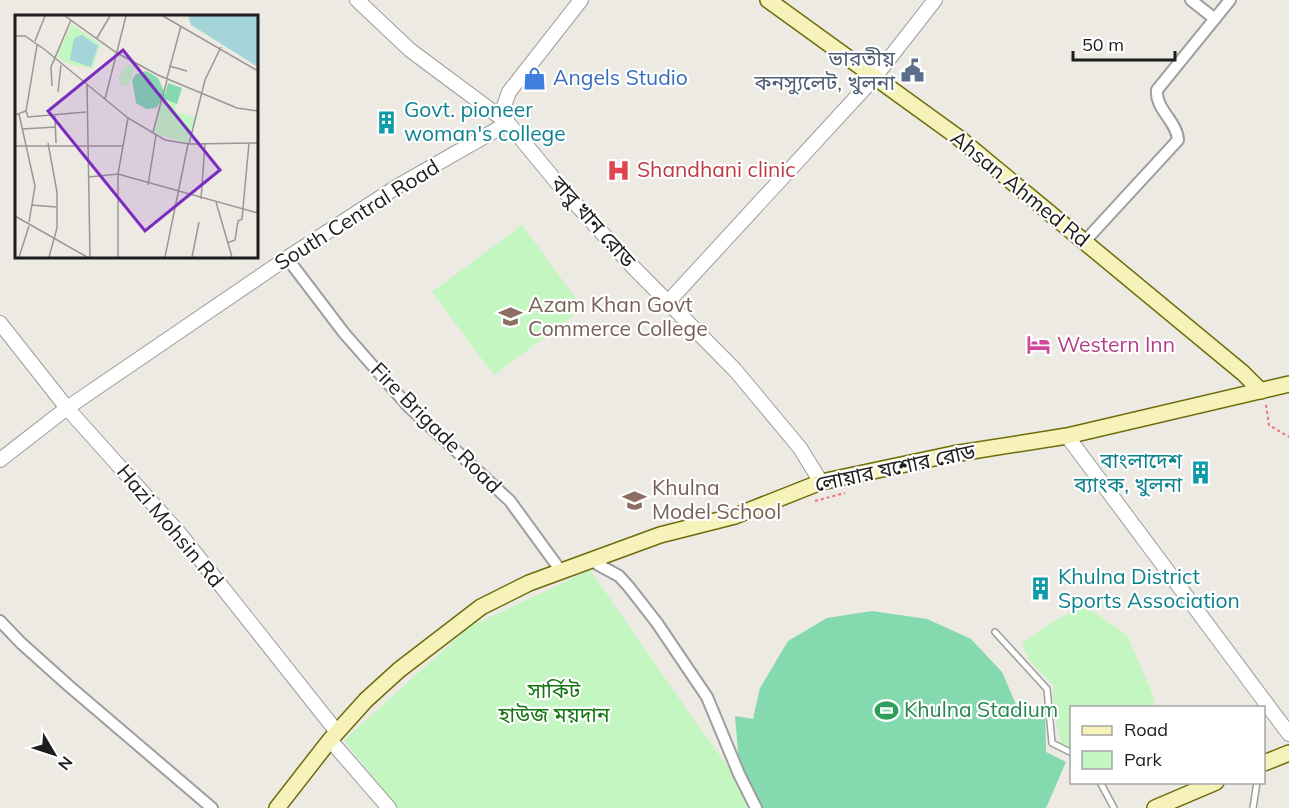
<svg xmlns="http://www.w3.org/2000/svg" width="1289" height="808" viewBox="0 0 1289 808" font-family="Mulish,'Noto Sans Bengali',sans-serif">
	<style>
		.park { fill: #c3f6c1 }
		.pitch { fill: #84d9ae }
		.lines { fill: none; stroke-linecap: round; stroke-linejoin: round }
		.service-casing { stroke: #9e9e9e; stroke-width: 8 }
		.minor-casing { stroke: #9e9e9e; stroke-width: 14 }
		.tertiary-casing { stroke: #9e9e9e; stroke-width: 16 }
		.secondary-casing { stroke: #6d6d0a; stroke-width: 18 }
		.path { stroke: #f26f71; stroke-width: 2; stroke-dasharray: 3 3; stroke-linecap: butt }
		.service { stroke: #fff; stroke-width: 5 }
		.minor { stroke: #fff; stroke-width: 10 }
		.tertiary { stroke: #fff; stroke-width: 14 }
		.secondary { stroke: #f6f2b9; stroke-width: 15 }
		.labels { text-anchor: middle; stroke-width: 4.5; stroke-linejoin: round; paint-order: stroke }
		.service-label { font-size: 21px; fill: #4e5e75; stroke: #fff; text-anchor: end }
		.shop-label { font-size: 21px; fill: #366cbe; stroke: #fff; text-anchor: start }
		.culture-label { font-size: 21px; fill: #0d838f; stroke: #fff; text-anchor: start }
		.health-label { font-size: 21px; fill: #be3a42; stroke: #fff; text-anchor: start }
		.street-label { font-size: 21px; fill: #1d1d1d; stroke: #fff }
		.education-label { font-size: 21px; fill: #785e54; stroke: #fff; text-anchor: start }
		.hotel-label { font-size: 21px; fill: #b23c85; stroke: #fff; text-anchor: start }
		.park-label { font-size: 21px; fill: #147511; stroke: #fff }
		.leisure-label { font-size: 21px; fill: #27864d; stroke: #fff; text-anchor: start }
		.inset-road { fill: none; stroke: #9a9794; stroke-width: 1.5 }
		.view { fill: #7b2cbf; fill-opacity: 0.15; stroke: #7b2cbf; stroke-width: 3 }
		.inset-edge { fill: none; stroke: #1d1d1d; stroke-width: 3 }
	</style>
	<rect width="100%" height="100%" fill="#ede9e3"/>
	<g class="park">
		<path d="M522 225 583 308 494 375 432 292Z"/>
		<path d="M590 570 692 717 758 808H396L344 740 469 627Z"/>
		<path d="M1084 605 1127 635 1150 688 1156 707 1072 708 1071 748 1062 745 1053 711V685L1029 660 1022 644 1051 623Z"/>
	</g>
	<path class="pitch" d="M872 611 927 619 971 639 1002 672 1020 714 1045 705 1046 752 1066 762 1046 808H758L739 763 735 716 753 719 760 688 788 641 827 618Z"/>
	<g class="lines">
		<defs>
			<g id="service">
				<path d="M995 632 1047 689 1052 743 1072 753"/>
				<path d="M1100 782 1114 808"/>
				<path d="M1253 808 1257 782"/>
			</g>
			<g id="minor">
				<path d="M1191 0 1215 19"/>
				<path d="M1085 241 1178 140C1177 121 1155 109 1157 90L1230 0"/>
				<path d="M287 258 344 333 408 406 510 501 561 571"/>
				<path d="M594 559 597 564 619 576 629 587 657 623 707 697 739 774 756 808"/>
				<path d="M0 621 21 643 69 686 212 808"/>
			</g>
			<g id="tertiary">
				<path d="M357 0 410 50 508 123 564 191 634 268 735 370 800 448 821 482"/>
				<path d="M508 123 504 106 509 92 581 0"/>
				<path d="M668 302 874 78 935 0"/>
				<path d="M0 323 67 408 180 534 337 732"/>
				<path d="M1067 436 1289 734"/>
				<path d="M0 460 67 408 287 258 398 186 508 123"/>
				<path d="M330 740 389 808"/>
			</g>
			<g id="secondary">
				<path d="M768 0 959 138 1243 373 1261 391"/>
				<path d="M1264 763 1289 753"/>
				<path d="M277 808 330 740 366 700 399 670 481 607 529 583 660 535 735 516 821 482 953 454 1067 436 1289 384"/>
				<path d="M1155 808 1216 782"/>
			</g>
		</defs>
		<use href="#service" class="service-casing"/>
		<use href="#minor" class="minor-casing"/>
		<use href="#tertiary" class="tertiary-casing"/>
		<use href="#secondary" class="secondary-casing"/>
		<g class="path">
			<path d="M1266 405 1269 425 1289 437"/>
			<path d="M815 501 845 493"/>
		</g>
		<use href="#service" class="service"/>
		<use href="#minor" class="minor"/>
		<use href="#tertiary" class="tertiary"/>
		<use href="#secondary" class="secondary"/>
	</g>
	<defs>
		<symbol id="civic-bare" viewBox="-9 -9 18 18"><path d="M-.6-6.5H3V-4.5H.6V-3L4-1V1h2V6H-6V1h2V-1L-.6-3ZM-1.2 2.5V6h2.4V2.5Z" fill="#5c6f8a" stroke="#fff" stroke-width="2.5" paint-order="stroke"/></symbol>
		<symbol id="shop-bare" viewBox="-9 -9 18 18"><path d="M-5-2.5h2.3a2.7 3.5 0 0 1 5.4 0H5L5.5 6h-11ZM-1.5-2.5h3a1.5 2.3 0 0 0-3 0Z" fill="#3f7fe0" stroke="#fff" stroke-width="2.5" paint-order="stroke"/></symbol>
		<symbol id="building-bare" viewBox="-9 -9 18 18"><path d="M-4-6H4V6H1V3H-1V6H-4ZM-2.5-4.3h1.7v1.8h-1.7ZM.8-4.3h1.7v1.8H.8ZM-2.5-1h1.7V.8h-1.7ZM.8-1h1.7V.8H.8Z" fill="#0f9aa8" stroke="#fff" stroke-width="2.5" paint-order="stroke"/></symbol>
		<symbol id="hospital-bare" viewBox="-9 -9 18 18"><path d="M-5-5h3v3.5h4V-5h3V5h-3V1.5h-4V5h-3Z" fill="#e0444e" stroke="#fff" stroke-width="2.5" paint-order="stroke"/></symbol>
		<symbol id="university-bare" viewBox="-9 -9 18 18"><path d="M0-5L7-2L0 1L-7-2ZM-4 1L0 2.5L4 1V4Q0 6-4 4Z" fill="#8d6e63" stroke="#fff" stroke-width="2.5" paint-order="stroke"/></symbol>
		<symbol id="hotel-bare" viewBox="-9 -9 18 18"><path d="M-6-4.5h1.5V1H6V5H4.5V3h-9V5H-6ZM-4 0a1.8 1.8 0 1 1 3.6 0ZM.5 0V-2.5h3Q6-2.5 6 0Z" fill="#d1479c" stroke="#fff" stroke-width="2.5" paint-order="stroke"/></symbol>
		<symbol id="school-bare" viewBox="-9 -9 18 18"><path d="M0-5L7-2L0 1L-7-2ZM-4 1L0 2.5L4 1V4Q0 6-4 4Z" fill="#8d6e63" stroke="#fff" stroke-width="2.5" paint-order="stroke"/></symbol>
		<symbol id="stadium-bare" viewBox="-9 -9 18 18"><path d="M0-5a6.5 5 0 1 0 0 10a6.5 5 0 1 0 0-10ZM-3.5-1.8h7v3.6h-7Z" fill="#2e9e5b" stroke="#fff" stroke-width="2.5" paint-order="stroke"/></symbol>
	</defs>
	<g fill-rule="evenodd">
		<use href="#civic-bare" x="896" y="54" width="33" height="33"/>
		<use href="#shop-bare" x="518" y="62" width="33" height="33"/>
		<use href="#building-bare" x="370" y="106" width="33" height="33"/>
		<use href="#hospital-bare" x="602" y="154" width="33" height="33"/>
		<use href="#university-bare" x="494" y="300" width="33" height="33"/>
		<use href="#hotel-bare" x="1022" y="328" width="33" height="33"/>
		<use href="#building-bare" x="1184" y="456" width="33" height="33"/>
		<use href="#school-bare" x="618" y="484" width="33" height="33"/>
		<use href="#building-bare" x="1024" y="572" width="33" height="33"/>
		<use href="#stadium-bare" x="870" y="694" width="33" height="33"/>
	</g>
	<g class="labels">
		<g class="service-label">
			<text x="895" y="66">ভারতীয়<tspan x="895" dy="24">কনস্যুলেট, খুলনা</tspan></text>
		</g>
		<g class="shop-label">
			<text x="553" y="85">Angels Studio</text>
		</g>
		<g class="culture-label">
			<text x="404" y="117">Govt. pioneer<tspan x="404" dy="24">woman's college</tspan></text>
			<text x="1182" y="468" text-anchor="end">বাংলাদেশ<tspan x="1182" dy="24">ব্যাংক, খুলনা</tspan></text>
			<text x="1058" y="584">Khulna District<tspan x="1058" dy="24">Sports Association</tspan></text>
		</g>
		<g class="health-label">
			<text x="637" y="177">Shandhani clinic</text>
		</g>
		<g class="street-label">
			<text transform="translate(1020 189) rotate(39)" y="7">Ahsan Ahmed Rd</text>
			<text transform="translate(357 215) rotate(-32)" y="7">South Central Road</text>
			<text transform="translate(593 222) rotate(48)" y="7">বাবু খান রোড</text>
			<text transform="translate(436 428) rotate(45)" y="7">Fire Brigade Road</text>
			<text transform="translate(895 468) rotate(-12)" y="7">লোয়ার যশোর রোড</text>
			<text transform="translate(170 526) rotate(50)" y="7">Hazi Mohsin Rd</text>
		</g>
		<g class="education-label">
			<text x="528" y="312">Azam Khan Govt<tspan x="528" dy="24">Commerce College</tspan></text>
			<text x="652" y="495">Khulna<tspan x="652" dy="24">Model School</tspan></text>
		</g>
		<g class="hotel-label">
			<text x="1057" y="352">Western Inn</text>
		</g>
		<g class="park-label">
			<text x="554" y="698">সার্কিট<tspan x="554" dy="24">হাউজ ময়দান</tspan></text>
		</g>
		<g class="leisure-label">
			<text x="904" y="717">Khulna Stadium</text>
		</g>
	</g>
	<g transform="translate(15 15)">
		<rect width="243" height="243" fill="#ede9e3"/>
		<path d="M57 9 85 29 78 53 56 50 41 41ZM112 50 120 52 113 72 105 69 104 63ZM148 84 162 89 160 97 180 102 173 128 139 118Z" fill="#c3f6c1"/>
		<path d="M131 56 143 63 150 79 153 68 167 73 162 89 149 84 141 93 131 94 121 88 117 65 121 59Z" fill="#84d9ae"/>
		<path d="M173 1H243V52L176 10ZM67 20 83 31 76 52 55 45 59 23Z" fill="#a5d4d9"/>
		<path class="inset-road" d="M50 1 102 38 143 60 222 93 243 96M148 1 243 56M0 21H10L29 34 113 103 150 125 174 129 243 128M82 23 95 1M20 26 30 1M154 51 172 56M152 63 166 11M72 69 75 242M37 71 36 52 56 5M43 77 46 50M90 84 111 1M11 96 13 102 71 97M4 99 20 171 14 207M0 100 11 96 22 30M40 101 41 128M7 114 41 112M138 117 152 65M33 128 42 177V213L34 242M174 129 190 65 206 32M0 131H108M74 162 103 159 243 198M133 170 141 120M186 184 190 129M201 187 217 242M16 190 41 192M0 201 72 242M212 228 220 225 223 206 227 204 234 128M4 242 14 211M103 242V159L113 103M150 242 173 129M177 242 184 207"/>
		<path class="view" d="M108 35 205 155 130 216 33 96Z"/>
		<rect width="243" height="243" class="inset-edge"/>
	</g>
	<rect x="1070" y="706" width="195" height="78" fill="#ffffff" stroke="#a5a5a5" stroke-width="1.5"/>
	<rect x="1082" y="726" width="30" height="9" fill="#f6f2b9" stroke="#a5a5a5" stroke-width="1.5"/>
	<text x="1124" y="736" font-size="18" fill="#1d1d1d">Road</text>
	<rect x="1082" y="751" width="30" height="18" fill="#c3f6c1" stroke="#a5a5a5" stroke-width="1.5"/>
	<text x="1124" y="766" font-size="18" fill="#1d1d1d">Park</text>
	<g transform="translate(54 754) rotate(129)" stroke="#ffffff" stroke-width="4.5" paint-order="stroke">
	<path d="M0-4.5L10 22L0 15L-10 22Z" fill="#1d1d1d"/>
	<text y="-9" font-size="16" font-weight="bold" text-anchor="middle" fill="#1d1d1d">N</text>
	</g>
	<path d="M1073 51v9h102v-9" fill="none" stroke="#1d1d1d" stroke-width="3"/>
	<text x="1082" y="51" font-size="18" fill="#1d1d1d" stroke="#ffffff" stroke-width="4.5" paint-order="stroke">50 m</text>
</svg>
